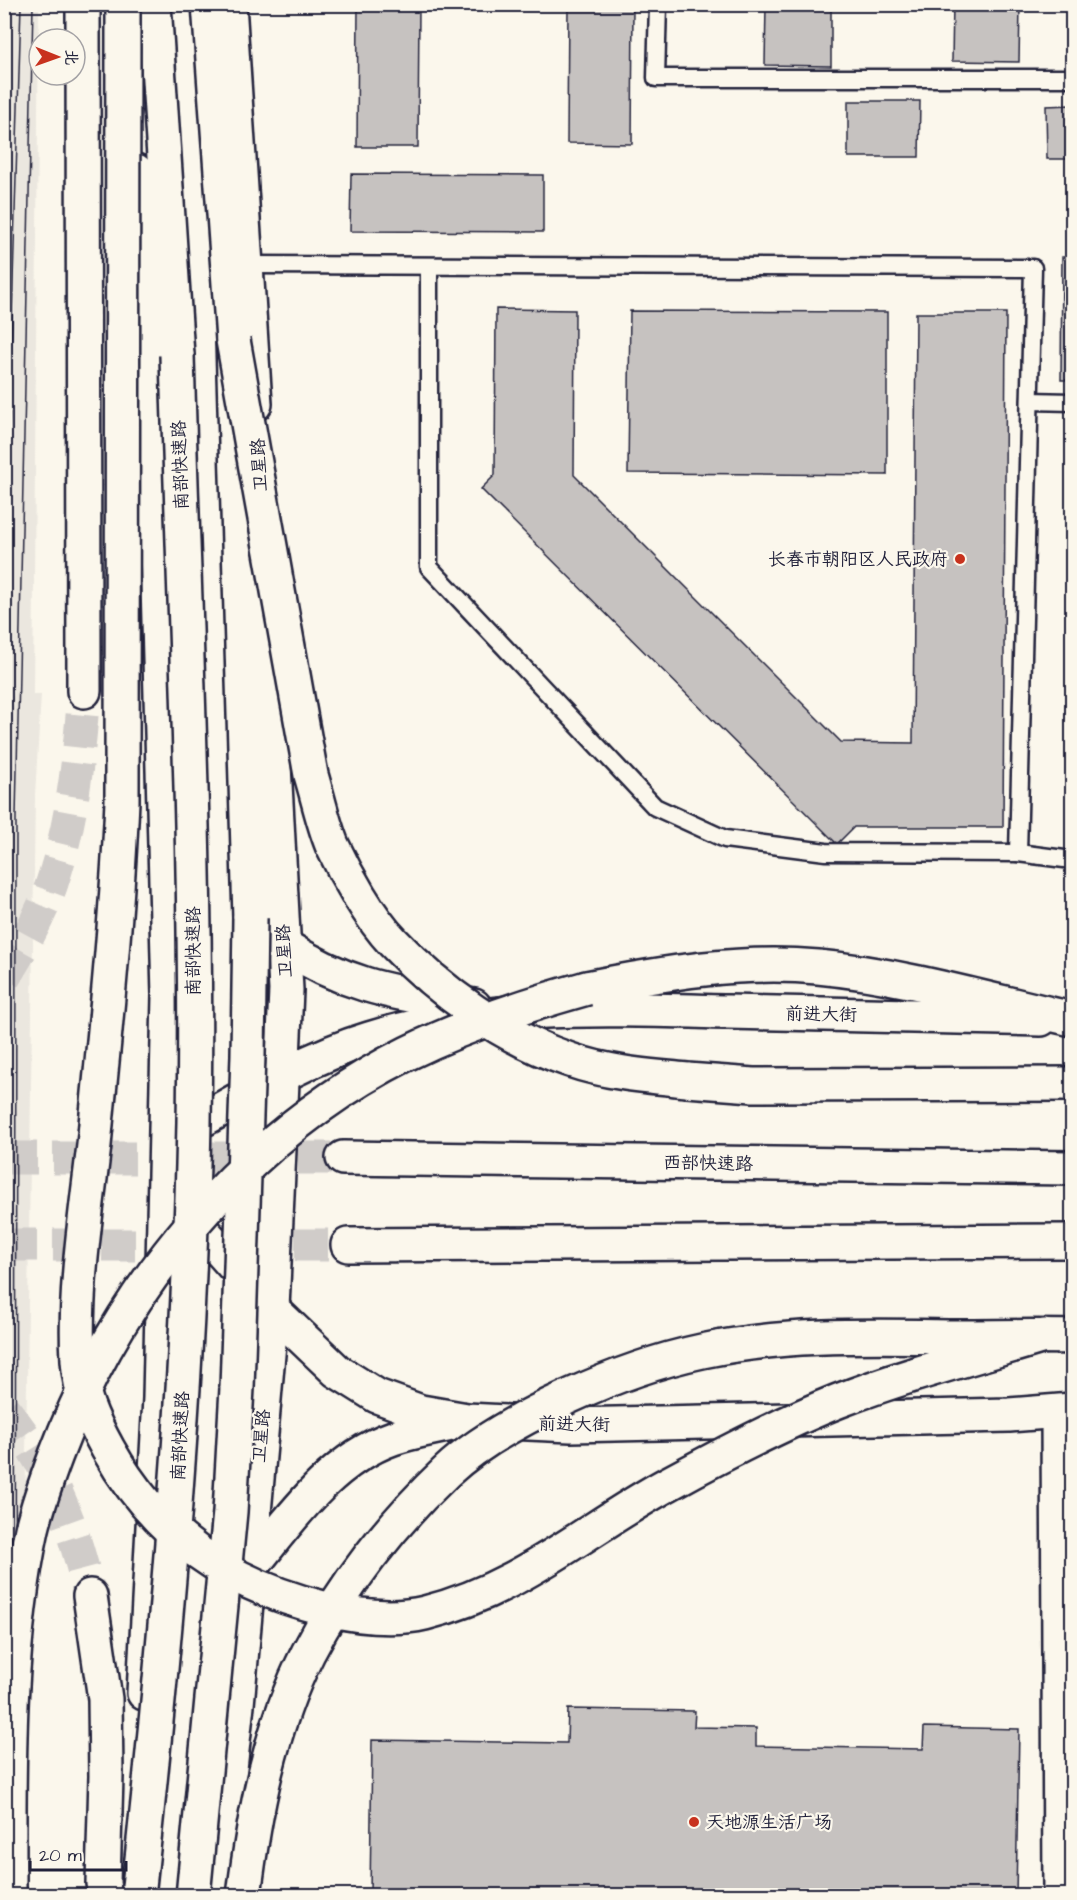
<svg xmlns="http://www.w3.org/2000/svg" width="1077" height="1900" viewBox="0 0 1077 1900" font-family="'Architects Daughter','LXGW WenKai TC',sans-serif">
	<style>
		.built { fill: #ebe7df }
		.building { fill: #c6c2c0; stroke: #22223b; stroke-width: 1.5 }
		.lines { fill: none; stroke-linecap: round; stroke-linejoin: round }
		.primary-tunnel { stroke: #d0ccc9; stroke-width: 33; stroke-dasharray: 33 16; stroke-linecap: butt }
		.trunk-tunnel { stroke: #d0ccc9; stroke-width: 33; stroke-dasharray: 33 16; stroke-linecap: butt }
		.service-casing { stroke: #22223b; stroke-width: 21 }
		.minor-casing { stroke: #22223b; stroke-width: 38 }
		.primary-casing { stroke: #22223b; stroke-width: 38 }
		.trunk-casing { stroke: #22223b; stroke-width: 38 }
		.service { stroke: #fbf7ec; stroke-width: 16 }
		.minor { stroke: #fbf7ec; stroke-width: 33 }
		.primary { stroke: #fbf7ec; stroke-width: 33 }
		.trunk { stroke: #fbf7ec; stroke-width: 33 }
		.tram { stroke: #22223b; stroke-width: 1.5 }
		.trunk-bridge-casing { stroke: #22223b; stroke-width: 38; stroke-linecap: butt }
		.trunk-bridge { stroke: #fbf7ec; stroke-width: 33 }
		.poi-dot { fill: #c8321e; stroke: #fbf7ec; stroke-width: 2 }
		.labels { text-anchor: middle; stroke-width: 4.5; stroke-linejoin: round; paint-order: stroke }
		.street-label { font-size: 18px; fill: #22223b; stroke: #fbf7ec }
		.poi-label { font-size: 18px; fill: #22223b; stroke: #fbf7ec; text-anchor: end }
	</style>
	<rect width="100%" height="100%" fill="#fbf7ec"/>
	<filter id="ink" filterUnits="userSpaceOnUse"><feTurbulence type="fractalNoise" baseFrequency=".0167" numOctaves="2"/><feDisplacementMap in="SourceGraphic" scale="12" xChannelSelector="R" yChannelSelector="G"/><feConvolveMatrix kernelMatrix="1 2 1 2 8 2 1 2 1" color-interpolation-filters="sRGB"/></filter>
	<g filter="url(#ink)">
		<path class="built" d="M39 4 33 695H41L35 795 20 1895 5 1896 7 5Z"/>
		<g class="building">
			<path d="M358 4H419L418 147H357Z"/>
			<path d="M568 4H633L632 144 567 143Z"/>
			<path d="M766 4H831V66L765 65Z"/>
			<path d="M953 4H1020L1019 62 952 61Z"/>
			<path d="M848 101H920L919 157H848Z"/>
			<path d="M1072 105V159H1047L1046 106Z"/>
			<path d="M351 174 543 175V232L350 231Z"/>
			<path d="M1062 257H1072V380H1061Z"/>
			<path d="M496 309 575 310 574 475 841 742 913 743 916 313H1006L1003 827H854L837 844 481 489 495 475Z"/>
			<path d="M630 311 887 312V475L628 473Z"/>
			<path d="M568 1709 695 1711 694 1727 756 1728V1746L923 1749 924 1727 1019 1729 1016 1896H370L372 1740 567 1743Z"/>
		</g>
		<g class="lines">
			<g class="primary-tunnel">
				<path d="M4 978C22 948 41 916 52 883 73 820 79 756 84 691"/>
				<path d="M4 1409C53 1470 72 1521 90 1596"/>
			</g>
			<g class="trunk-tunnel">
				<path d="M4 1158H343"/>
				<path d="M4 1245H192"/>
				<path d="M246 1245H348"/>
			</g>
			<defs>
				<g id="service">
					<path d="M658 4 656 78H1072"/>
					<path d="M248 265 1033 268 1018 853"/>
					<path d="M429 267V567L655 807 725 839 826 852 1018 853 1072 860"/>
					<path d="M1030 401 1072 402"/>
				</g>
				<path id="minor" d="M1058 1412 1060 1896"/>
				<g id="primary">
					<path d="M83 4 84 691"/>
					<path d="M229 4 255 404"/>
					<path d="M136 171 153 396 169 995 160 1398 144 1693"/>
					<path d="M283 945C350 989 398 993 474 1006"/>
					<path d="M171 1138C234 1103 299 1060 369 1039 484 1003 609 1009 728 1012 833 1014 937 1016 1041 1019"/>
					<path d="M178 1203 272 1309 337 1371 377 1396 421 1412 467 1420 571 1425 1009 1415 1072 1410"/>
					<path d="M249 1570C289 1521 330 1460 393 1438 413 1431 435 1428 455 1423"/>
					<path d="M90 1596 105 1699 106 1776 103 1883 105 1896"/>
					<path d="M216 1896 237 1705 272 1309 286 990 264 578"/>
				</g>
				<g id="trunk">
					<path d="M154 4 177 355"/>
					<path d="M209 4 233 340 250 918"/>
					<path d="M587 988C663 973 740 960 818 967 904 975 988 1000 1072 1019"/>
					<path d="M687 1080 753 1085 1072 1084"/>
					<path d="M343 1158 1072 1168"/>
					<path d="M348 1245 1072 1241"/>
				</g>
			</defs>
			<use href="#service" class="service-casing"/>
			<use href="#minor" class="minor-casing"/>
			<use href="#primary" class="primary-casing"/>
			<use href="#trunk" class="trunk-casing"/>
			<use href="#service" class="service"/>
			<use href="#minor" class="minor"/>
			<use href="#primary" class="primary"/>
			<use href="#trunk" class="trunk"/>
			<g class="tram">
				<path d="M4 592 21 4"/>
				<path d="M15 1896 16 817 33 4"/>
			</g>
			<defs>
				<g id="trunk-bridge">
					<path d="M123 4 122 801C117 916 105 1030 94 1145 86 1215 74 1289 78 1360 80 1394 92 1420 108 1449 156 1535 227 1584 323 1608 356 1616 391 1621 425 1613 521 1589 584 1530 668 1484 723 1454 780 1424 838 1401 905 1375 975 1357 1044 1336"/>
					<path d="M233 340 311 775C318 798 323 823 332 845 346 875 370 918 393 942 440 992 504 1038 570 1060 607 1073 648 1076 687 1080"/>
					<path d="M9 1896C9 1772 6 1650 32 1529 38 1504 47 1479 56 1455 119 1287 246 1134 408 1053 465 1025 526 1005 587 988"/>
					<path d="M138 1896C166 1638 189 1381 194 1122 198 867 184 611 177 355"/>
					<path d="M193 1896 230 1512 237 1388 248 1055 250 918"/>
					<path d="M244 1896C254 1814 270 1728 308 1653 342 1587 392 1523 446 1472 502 1419 626 1367 702 1351 787 1333 872 1336 958 1337 996 1337 1034 1336 1072 1337"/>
				</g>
			</defs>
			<use href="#trunk-bridge" class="trunk-bridge-casing"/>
			<use href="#trunk-bridge" class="trunk-bridge"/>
		</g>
	</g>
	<g class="poi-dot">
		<circle cx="960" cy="559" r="6"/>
		<circle cx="694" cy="1822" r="6"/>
	</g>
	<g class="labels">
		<g class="street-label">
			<text transform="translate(180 465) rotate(-92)" y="6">南部快速路</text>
			<text transform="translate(259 465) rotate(-93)" y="6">卫星路</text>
			<text transform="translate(193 951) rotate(-90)" y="6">南部快速路</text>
			<text transform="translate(284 951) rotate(-93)" y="6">卫星路</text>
			<text transform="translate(821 1014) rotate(1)" y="6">前进大街</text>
			<text transform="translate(708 1163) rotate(1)" y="6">西部快速路</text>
			<text transform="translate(574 1424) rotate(1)" y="6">前进大街</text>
			<text transform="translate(180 1436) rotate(-87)" y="6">南部快速路</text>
			<text transform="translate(261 1436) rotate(-85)" y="6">卫星路</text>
		</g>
		<g class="poi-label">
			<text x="948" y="565">长春市朝阳区人民政府</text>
			<text x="706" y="1828" text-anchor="start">天地源生活广场</text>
		</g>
	</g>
	<rect width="1077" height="1900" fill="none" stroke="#fbf7ec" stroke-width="24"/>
	<rect x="12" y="12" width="1053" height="1876" fill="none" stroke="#22223b" stroke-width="2" filter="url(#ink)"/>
	<g transform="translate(57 57) rotate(91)"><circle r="28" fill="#fbf7ec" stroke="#a4a2a5" stroke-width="1.5"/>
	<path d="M0-4.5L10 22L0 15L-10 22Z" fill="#c8321e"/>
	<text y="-9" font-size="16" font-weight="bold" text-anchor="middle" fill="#22223b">北</text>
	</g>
	<path d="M30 1861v9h96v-9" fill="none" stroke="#22223b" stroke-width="3"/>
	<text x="39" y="1861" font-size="18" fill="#22223b" stroke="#fbf7ec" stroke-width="4.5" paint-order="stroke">20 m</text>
</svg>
